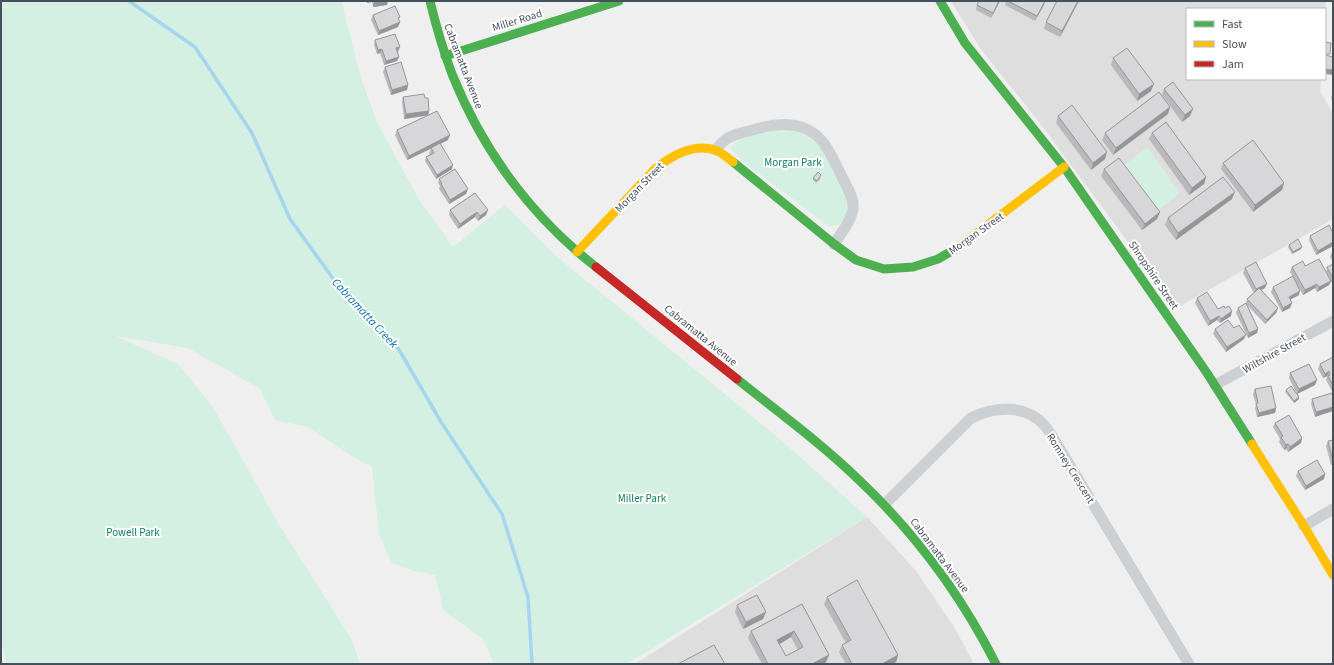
<svg xmlns="http://www.w3.org/2000/svg" width="1334" height="665" viewBox="0 0 1334 665" font-family="'Source Sans 3',sans-serif">
	<style>
		.education { fill: #dededf }
		.green { fill: #d3f0e2 }
		.lines { fill: none; stroke-linecap: round; stroke-linejoin: round }
		.stream { stroke: #a6d5ee; stroke-width: 3.5 }
		.street { stroke: #cdd0d3; stroke-width: 11 }
		.fast { stroke: #4caf50; stroke-width: 9 }
		.slow { stroke: #ffc107; stroke-width: 9 }
		.jam { stroke: #c62828; stroke-width: 9 }
		.wall { fill: #b9b9bb; fill-rule: evenodd }
		.shaded-wall { fill: #969698 }
		.building { fill: #d7d7d9; stroke: #969698; fill-rule: evenodd }
		.labels { text-anchor: middle; stroke-width: 4; stroke-linejoin: round; paint-order: stroke }
		.street-label { font-size: 11px; fill: #464f5c; stroke: #fff }
		.park-label { font-size: 11px; fill: #14805a; stroke: #fff }
		.water-label { font-size: 12px; font-style: italic; fill: #0873ad; stroke: #fff }
	</style>
	<rect width="100%" height="100%" fill="#f0efef"/>
	<g class="education">
		<path d="M951 1H1326L1325 12V9H1187V79H1321L1320 91 1333 113V219L1177 308 1039 122 982 51Z"/>
		<path d="M867 517 916 571 954 627 974 664H635Z"/>
	</g>
	<g class="green">
		<path d="M1 1H342L345 16 361 78 377 122 419 200 453 247 505 205 556 256 781 440 867 517 626 664H494L483 639 444 611 435 575 414 571 392 563 379 534 372 467 353 457 308 427 275 420 260 389 188 348 115 336 178 364 213 407 278 523 352 640 360 664H7L1 641Z"/>
		<path d="M784 128 796 131 811 139 821 148 849 202 848 213 840 224 830 227 745 163 730 148C743 133 765 131 784 128Z"/>
		<path d="M1147 147 1180 193 1158 210 1124 165Z"/>
	</g>
	<g class="lines">
		<path class="stream" d="M129 1 195 47 252 133 290 219 337 284 379 326 398 348 441 422 502 514 528 597 532 664"/>
		<g class="street">
			<path d="M716 150C718 147 721 143 724 141 731 135 740 133 749 131 773 123 801 119 820 139 828 146 836 165 841 175 846 185 855 199 853 209 851 222 841 233 834 244"/>
			<path d="M1215 385 1333 321"/>
			<path d="M885 504 971 418C995 406 1026 404 1045 426 1048 430 1051 434 1054 439L1189 664"/>
			<path d="M1304 526 1333 509"/>
		</g>
		<g class="fast">
			<path d="M430 1C436 26 443 50 452 74 483 151 531 216 596 267"/>
			<path d="M940 1 965 43 1064 167 1207 373 1252 444"/>
			<path d="M445 56 619 1"/>
			<path d="M733 162 834 244 856 260 884 269 913 267 938 259 957 248"/>
			<path d="M737 379C778 412 821 443 859 480 915 533 961 595 996 664"/>
		</g>
		<g class="slow">
			<path d="M957 248 1064 167"/>
			<path d="M577 252 655 169C671 156 694 143 715 150 722 152 727 158 733 162"/>
			<path d="M1252 444 1304 526 1333 575"/>
		</g>
		<path class="jam" d="M596 267 737 379"/>
	</g>
	<g class="wall">
		<path d="M366 1H388L387 5 373 7 372 2 367 3Z"/>
		<path d="M1000 1 991 18 976 10 977 5Z"/>
		<path d="M1006 1H1045L1035 21 1005 5Z"/>
		<path d="M1057 1H1079L1060 37 1044 29 1046 22Z"/>
		<path d="M373 15 400 17 398 20 400 22 398 27 378 35 371 20Z"/>
		<path d="M375 40 398 52H397L399 57 397 61 384 65 380 53 377 54 374 45Z"/>
		<path d="M1113 58 1151 91 1137 101 1111 65Z"/>
		<path d="M385 67 408 85 407 90 391 95 383 72Z"/>
		<path d="M1164 89 1190 116 1182 122 1162 95Z"/>
		<path d="M1332 95H1333V104L1331 98Z"/>
		<path d="M403 97 425 98 429 111 428 115 448 140 440 144 452 169 436 179 425 161 426 157 430 154 429 153 431 149 407 160 395 135 397 130 427 116 404 119 402 102Z"/>
		<path d="M1168 114 1113 155 1102 140 1105 133Z"/>
		<path d="M1058 116 1105 159 1091 170 1056 123Z"/>
		<path d="M1152 133 1206 177 1204 184 1189 195 1149 139Z"/>
		<path d="M1223 163 1284 183 1282 190 1253 212 1221 169Z"/>
		<path d="M1104 169 1160 212 1157 219 1142 230 1101 176Z"/>
		<path d="M813 178H821L816 183 813 180Z"/>
		<path d="M439 179 466 194 449 204 439 189 440 186 438 183Z"/>
		<path d="M475 193 486 215 478 221 475 217 458 229 449 215 450 210Z"/>
		<path d="M1232 199 1176 240 1165 225 1168 218Z"/>
		<path d="M1333 233V246L1316 255 1309 240 1310 236Z"/>
		<path d="M1289 245 1302 247 1301 249 1292 254 1288 247Z"/>
		<path d="M1332 252H1333V262L1330 257Z"/>
		<path d="M1333 264V285L1331 281 1329 285 1317 292 1315 288 1303 295 1290 272 1292 267 1305 266 1326 272 1327 267Z"/>
		<path d="M1245 268 1265 288 1261 290 1278 308 1276 313 1265 324 1247 305 1258 329 1257 333 1248 338 1236 313 1238 308 1246 303 1247 299 1254 293 1243 273Z"/>
		<path d="M1273 287 1299 295 1290 300 1292 303 1290 308 1282 312 1271 292Z"/>
		<path d="M1197 298 1218 309 1231 316 1220 323 1217 320 1208 326 1195 303Z"/>
		<path d="M1234 328 1244 339 1226 352 1213 334 1215 329Z"/>
		<path d="M1333 357V393L1326 380 1327 377V376L1323 378 1318 369 1320 364Z"/>
		<path d="M1290 373 1315 385 1297 394 1299 399 1294 403 1285 392 1286 390 1297 394 1289 378Z"/>
		<path d="M1255 389 1276 408 1275 413 1257 417 1255 408 1256 405 1253 394Z"/>
		<path d="M1332 393 1315 417 1311 404 1312 399Z"/>
		<path d="M1275 423 1302 438 1301 443 1288 452 1286 449 1284 450 1279 442 1280 439 1273 427Z"/>
		<path d="M1333 440V465H1331L1326 446 1328 441Z"/>
		<path d="M1298 471 1325 474 1324 479 1305 490 1296 476Z"/>
		<path d="M827 597 898 655 896 662 891 664H846L839 652 842 645 846 643 824 604Z"/>
		<path d="M802 604 829 655 826 662 823 664H762L748 638 751 631ZM791 637 798 650 786 656 779 644Z"/>
		<path d="M737 605 763 619 743 629 735 612Z"/>
	</g>
	<g class="shaded-wall">
		<path d="M368 1H373L372 2 367 3Z"/>
		<path d="M382 1H388L387 5 373 7 374 2Z"/>
		<path d="M999 1H1000L991 18 993 13Z"/>
		<path d="M1045 1 1044 5 1035 21 1037 16Z"/>
		<path d="M1078 1H1079L1060 37 1062 31Z"/>
		<path d="M400 22 398 27 378 35 379 31Z"/>
		<path d="M400 47 398 52 394 53 396 48Z"/>
		<path d="M382 49 380 53 377 54 378 50Z"/>
		<path d="M399 57 397 61 384 65 386 61Z"/>
		<path d="M1325 69 1333 70V75L1325 74Z"/>
		<path d="M1154 84 1151 91 1137 101 1139 94Z"/>
		<path d="M408 85 407 90 391 95 392 90Z"/>
		<path d="M1170 107 1168 114 1113 155 1116 148Z"/>
		<path d="M1193 109 1190 116 1182 122 1185 115Z"/>
		<path d="M429 111 428 115 404 119 406 114Z"/>
		<path d="M450 135 448 140 407 160 409 156Z"/>
		<path d="M1107 152 1105 159 1091 170 1093 163Z"/>
		<path d="M453 165 452 169 436 179 437 175Z"/>
		<path d="M1206 177 1204 184 1189 195 1192 188Z"/>
		<path d="M1284 183 1282 190 1253 212 1255 205Z"/>
		<path d="M468 189 466 194 449 204 450 200Z"/>
		<path d="M1235 192 1232 199 1176 240 1178 233Z"/>
		<path d="M488 210 486 215 478 221 480 216Z"/>
		<path d="M477 212 475 217 458 229 460 224Z"/>
		<path d="M1160 212 1157 219 1142 230 1145 224Z"/>
		<path d="M1333 242V246L1316 255 1318 251Z"/>
		<path d="M1302 247 1301 249 1292 254 1293 252Z"/>
		<path d="M1331 281 1329 285 1317 292 1319 287Z"/>
		<path d="M1267 284 1265 288 1254 294 1256 289Z"/>
		<path d="M1317 284 1315 288 1303 295 1305 290Z"/>
		<path d="M1300 291 1299 295 1287 301 1289 297Z"/>
		<path d="M1292 303 1290 308 1282 312 1283 308Z"/>
		<path d="M1278 308 1276 313 1265 324 1267 320Z"/>
		<path d="M1232 311 1231 316 1220 323 1221 319Z"/>
		<path d="M1219 316 1217 320 1208 326 1210 321Z"/>
		<path d="M1258 329 1257 333 1248 338 1249 333Z"/>
		<path d="M1246 335 1244 339 1226 352 1227 347Z"/>
		<path d="M1329 371 1327 376 1323 378 1325 374Z"/>
		<path d="M1317 380 1315 385 1297 394 1299 389Z"/>
		<path d="M1299 397V399L1294 403V401Z"/>
		<path d="M1333 407V411L1315 417 1316 412Z"/>
		<path d="M1276 408 1275 413 1257 417 1259 413Z"/>
		<path d="M1302 438 1301 443 1288 452 1290 447Z"/>
		<path d="M1288 444 1286 449 1284 450 1286 445Z"/>
		<path d="M1325 474 1324 479 1305 490 1306 486Z"/>
		<path d="M766 612 763 619 743 629 746 622Z"/>
		<path d="M794 631 791 637 775 647 777 640Z"/>
		<path d="M829 655 826 662 823 664H812Z"/>
		<path d="M898 655 896 662 891 664H882Z"/>
	</g>
	<g class="building">
		<path d="M979 1H999L993 13 977 5Z"/>
		<path d="M1008 1H1045L1037 16Z"/>
		<path d="M1057 1H1078L1062 31 1046 22Z"/>
		<path d="M395 6 400 17 398 18 400 22 379 31 373 15Z"/>
		<path d="M395 34 400 47 396 48 399 57 386 61 382 49 378 50 375 40Z"/>
		<path d="M1325 42 1331 43 1330 54H1325Z"/>
		<path d="M1127 48 1154 84 1139 94 1113 58Z"/>
		<path d="M1325 55 1333 57V70L1325 69Z"/>
		<path d="M401 62 408 85 392 90 385 67Z"/>
		<path d="M1173 82 1193 109 1185 115 1164 89Z"/>
		<path d="M1159 92 1170 107 1116 148 1105 133Z"/>
		<path d="M424 94 425 98H428L429 111 406 114 403 97Z"/>
		<path d="M1072 105 1107 152 1093 163 1058 116Z"/>
		<path d="M437 111 450 135 409 156 397 130Z"/>
		<path d="M1166 122 1206 177 1192 188 1152 133Z"/>
		<path d="M1253 140 1284 183 1255 205 1223 163Z"/>
		<path d="M440 143 453 165 437 175 426 157 434 153 431 148Z"/>
		<path d="M1119 158 1160 212 1145 224 1104 169Z"/>
		<path d="M455 169 468 189 450 200 441 184 442 183 439 179Z"/>
		<path d="M818 172 821 175 817 181 813 178Z"/>
		<path d="M1223 177 1235 192 1178 233 1168 218Z"/>
		<path d="M475 193 488 210 480 216 477 212 460 224 450 210Z"/>
		<path d="M1329 225 1333 233V242L1318 251 1310 236Z"/>
		<path d="M1298 239 1302 247 1293 252 1289 245Z"/>
		<path d="M1319 259 1331 281 1319 287 1317 284 1305 290 1292 267 1303 261 1305 266Z"/>
		<path d="M1256 262 1267 284 1256 289 1245 268Z"/>
		<path d="M1333 264V278L1327 267Z"/>
		<path d="M1293 276 1300 291 1289 297 1292 303 1283 308 1273 287Z"/>
		<path d="M1259 288 1278 308 1267 320 1247 299Z"/>
		<path d="M1207 292 1218 309 1224 306 1225 308 1229 306 1232 311 1221 319 1219 316 1210 321 1197 298Z"/>
		<path d="M1246 303 1258 329 1249 333 1238 308Z"/>
		<path d="M1228 320 1234 328 1239 325 1246 335 1227 347 1215 329Z"/>
		<path d="M1333 357V385L1328 376 1330 375 1329 371 1325 374 1320 364Z"/>
		<path d="M1309 364 1317 380 1299 389 1290 373Z"/>
		<path d="M1271 386 1276 408 1259 413 1256 404 1258 403 1255 389Z"/>
		<path d="M1291 386 1299 397 1294 401 1286 390Z"/>
		<path d="M1332 393 1333 396V407L1316 412 1312 399Z"/>
		<path d="M1289 415 1302 438 1290 447 1288 444 1286 445 1281 437 1283 436 1275 423Z"/>
		<path d="M1333 440V461L1328 441Z"/>
		<path d="M1317 460 1325 474 1306 486 1298 471Z"/>
		<path d="M857 580 898 655 882 664H852L842 645 851 640 827 597Z"/>
		<path d="M757 595 766 612 746 622 737 605Z"/>
		<path d="M802 604 829 655 812 664H768L751 631ZM794 631 803 647 786 656 777 640Z"/>
		<path d="M714 645 725 664H678Z"/>
	</g>
	<g class="labels">
		<g class="street-label">
			<text transform="translate(517 20) rotate(-17)" y="4">Miller Road</text>
			<text transform="translate(464 66) rotate(69)" y="4">Cabramatta Avenue</text>
			<text transform="translate(639 187) rotate(-46)" y="4">Morgan Street</text>
			<text transform="translate(976 233) rotate(-35)" y="4">Morgan Street</text>
			<text transform="translate(1154 275) rotate(56)" y="4">Shropshire Street</text>
			<text transform="translate(701 335) rotate(39)" y="4">Cabramatta Avenue</text>
			<text transform="translate(1274 353) rotate(-29)" y="4">Wiltshire Street</text>
			<text transform="translate(1071 468) rotate(58)" y="4">Romney Crescent</text>
			<text transform="translate(940 555) rotate(53)" y="4">Cabramatta Avenue</text>
		</g>
		<g class="park-label">
			<text x="793" y="166">Morgan Park</text>
			<text x="642" y="502">Miller Park</text>
			<text x="133" y="536">Powell Park</text>
		</g>
		<g class="water-label">
			<text transform="translate(365 313) rotate(47)" y="4">Cabramatta Creek</text>
		</g>
	</g>
	<rect width="1334" height="665" fill="none" stroke="#464f5c" stroke-width="4"/>
	<rect x="1186" y="8" width="140" height="72" fill="#ffffff" stroke="#b5b9be"/>
	<rect x="1194" y="21" width="20" height="6" fill="#4caf50" stroke="#b5b9be"/>
	<text x="1222" y="28" font-size="12" fill="#464f5c">Fast</text>
	<rect x="1194" y="41" width="20" height="6" fill="#ffc107" stroke="#b5b9be"/>
	<text x="1222" y="48" font-size="12" fill="#464f5c">Slow</text>
	<rect x="1194" y="61" width="20" height="6" fill="#c62828" stroke="#b5b9be"/>
	<text x="1222" y="68" font-size="12" fill="#464f5c">Jam</text>
</svg>
